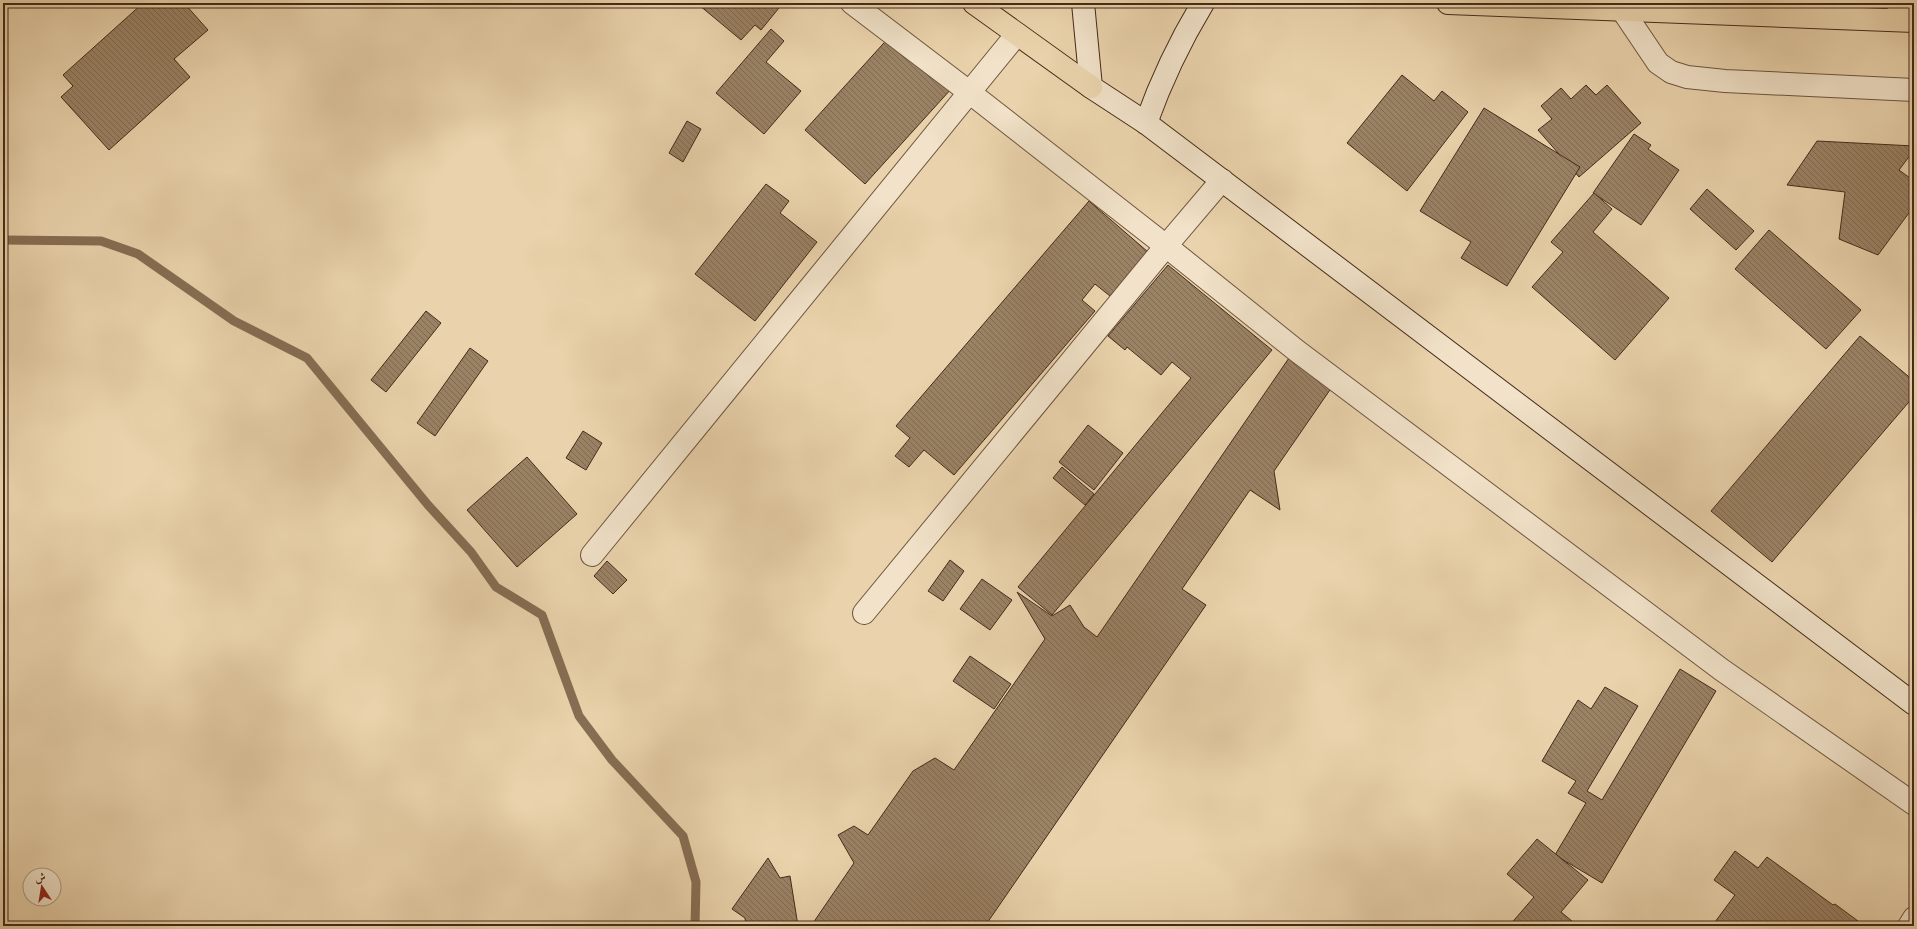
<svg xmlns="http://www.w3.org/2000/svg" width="1917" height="929" viewBox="0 0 1917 929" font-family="'IM FELL Double Pica',Amiri,serif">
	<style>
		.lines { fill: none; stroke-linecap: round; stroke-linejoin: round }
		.stream { stroke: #866e53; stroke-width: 9 }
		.building { fill: url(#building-back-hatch); stroke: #442b19 }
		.street-casing { stroke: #6e553e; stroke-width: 24 }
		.secondary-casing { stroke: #442b19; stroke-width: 24 }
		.highway-casing { stroke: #442b19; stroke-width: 24 }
		.street { stroke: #f1e2c9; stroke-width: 22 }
		.secondary { stroke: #f1e2c9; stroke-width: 22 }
		.highway { stroke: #ead3ac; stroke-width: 22 }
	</style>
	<defs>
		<pattern id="building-back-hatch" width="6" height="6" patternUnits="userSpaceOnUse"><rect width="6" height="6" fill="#9a8265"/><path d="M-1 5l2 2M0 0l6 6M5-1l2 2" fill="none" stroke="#7f6b52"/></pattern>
	</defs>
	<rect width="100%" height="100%" fill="#ead3ac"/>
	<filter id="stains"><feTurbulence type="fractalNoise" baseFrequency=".005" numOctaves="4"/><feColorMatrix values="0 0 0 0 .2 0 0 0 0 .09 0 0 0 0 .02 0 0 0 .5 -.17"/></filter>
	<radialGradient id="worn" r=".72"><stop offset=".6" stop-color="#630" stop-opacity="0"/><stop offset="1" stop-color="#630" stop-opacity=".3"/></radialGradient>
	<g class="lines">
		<path class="stream" d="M3 240 101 241 138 254 234 321 307 358 428 505 471 552 496 587 542 615 579 716 612 760 683 836 696 882 695 926"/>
	</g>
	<g class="building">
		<path d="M143 3H184L208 30 174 59 190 77 109 150 61 97 73 86 63 75Z"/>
		<path d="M701 3H783L761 30 755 25 741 40 699 5Z"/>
		<path d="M771 29 784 41 766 62 801 91 764 134 716 93Z"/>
		<path d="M892 34 952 88 865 184 805 130Z"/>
		<path d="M1402 75 1434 101 1442 91 1468 112 1407 191 1347 143Z"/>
		<path d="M1586 85 1596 95 1607 85 1641 123 1579 177 1538 130 1552 119 1541 106 1561 88 1571 99Z"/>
		<path d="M1484 108 1580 167 1507 286 1461 258 1471 242 1420 211Z"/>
		<path d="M687 121 701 129 683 162 669 153Z"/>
		<path d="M1634 134 1651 145 1648 149 1679 170 1641 225 1593 193Z"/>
		<path d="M1817 141 1914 146V150L1899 170 1914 181V206L1878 255 1839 239 1845 192 1787 185Z"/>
		<path d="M766 184 789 201 780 213 817 242 755 321 695 274Z"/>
		<path d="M1707 189 1754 231 1736 250 1690 209Z"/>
		<path d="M1594 193 1612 209 1593 232 1669 298 1615 360 1532 287 1563 252 1551 242Z"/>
		<path d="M1089 201 1148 252 1110 296 1095 284 1082 300 1095 311 954 475 924 450 909 467 895 456 910 438 896 426Z"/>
		<path d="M1769 230 1861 310 1826 349 1735 269Z"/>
		<path d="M1168 265 1272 350 1052 615 1018 587 1191 378 1172 362 1161 375 1127 347 1125 350 1108 336Z"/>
		<path d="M426 311 441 323 386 392 371 380Z"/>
		<path d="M1860 336 1914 381V396L1772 562 1711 511Z"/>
		<path d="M470 348 488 361 435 436 417 423Z"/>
		<path d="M1289 358 1332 387 1274 471 1280 510 1250 490 1182 589 1206 605 985 926H811L854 863 838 835 854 826 868 835 913 771 935 758 954 770 1045 639 1017 592 1052 616 1070 605 1084 627 1097 637Z"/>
		<path d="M1088 425 1123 453 1094 490 1059 462Z"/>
		<path d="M583 431 602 443 586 470 566 458Z"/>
		<path d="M527 457 577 514 517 567 467 510Z"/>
		<path d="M1062 467 1094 494 1085 505 1053 478Z"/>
		<path d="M950 560 964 571 943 601 928 591Z"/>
		<path d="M607 561 627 580 613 594 594 576Z"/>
		<path d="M982 579 1012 600 990 630 960 609Z"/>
		<path d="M970 656 1011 684 994 709 953 681Z"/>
		<path d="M1680 669 1716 691 1602 883 1555 855 1586 803 1568 793 1576 781 1542 761 1578 700 1591 709 1605 687 1638 706 1587 791 1602 800Z"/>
		<path d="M1537 839 1588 880 1561 912 1578 926H1509L1534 897 1507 874Z"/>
		<path d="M1735 851 1758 868 1767 857 1833 905 1835 904 1858 921 1854 926H1720L1715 922 1735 895 1714 880Z"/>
		<path d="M768 858 780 878 790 876 798 926H746L745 918 732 909Z"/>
	</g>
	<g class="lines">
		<defs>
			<g id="street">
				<path d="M852 3 969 92 1166 246 1297 351 1722 670 1914 804"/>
				<path d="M1623 11 1658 63 1671 72 1687 77 1725 81 1914 90"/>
				<path d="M592 555 1017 34"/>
				<path d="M864 613 1166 246 1222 180"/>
				<path d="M1909 926 1914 918"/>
			</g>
			<g id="secondary">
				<path d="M1083 3 1091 87 1146 123 1914 704"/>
				<path d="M1146 123C1161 81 1180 41 1203 3"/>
			</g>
			<g id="highway">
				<path d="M974 3 1091 87"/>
				<path d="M1448 3 1914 21"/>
				<path d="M1897 3 1914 4"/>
			</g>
		</defs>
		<use href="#street" class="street-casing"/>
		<use href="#secondary" class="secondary-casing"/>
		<use href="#highway" class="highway-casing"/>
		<use href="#street" class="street"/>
		<use href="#secondary" class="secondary"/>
		<use href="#highway" class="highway"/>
	</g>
	<rect width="1917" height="929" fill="none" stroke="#ead3ac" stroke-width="16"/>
	<rect x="4" y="4" width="1909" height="921" fill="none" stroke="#442b19" stroke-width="2"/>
	<rect x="8" y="8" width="1901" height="913" fill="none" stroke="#442b19"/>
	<g transform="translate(42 887) rotate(348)"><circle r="19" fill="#f1e2c9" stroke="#ac9983"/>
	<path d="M0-3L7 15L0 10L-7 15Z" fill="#8f2418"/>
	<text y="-6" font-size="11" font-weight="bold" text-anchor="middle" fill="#442b19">ش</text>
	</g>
	<rect width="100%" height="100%" filter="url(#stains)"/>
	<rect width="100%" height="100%" fill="url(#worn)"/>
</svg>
